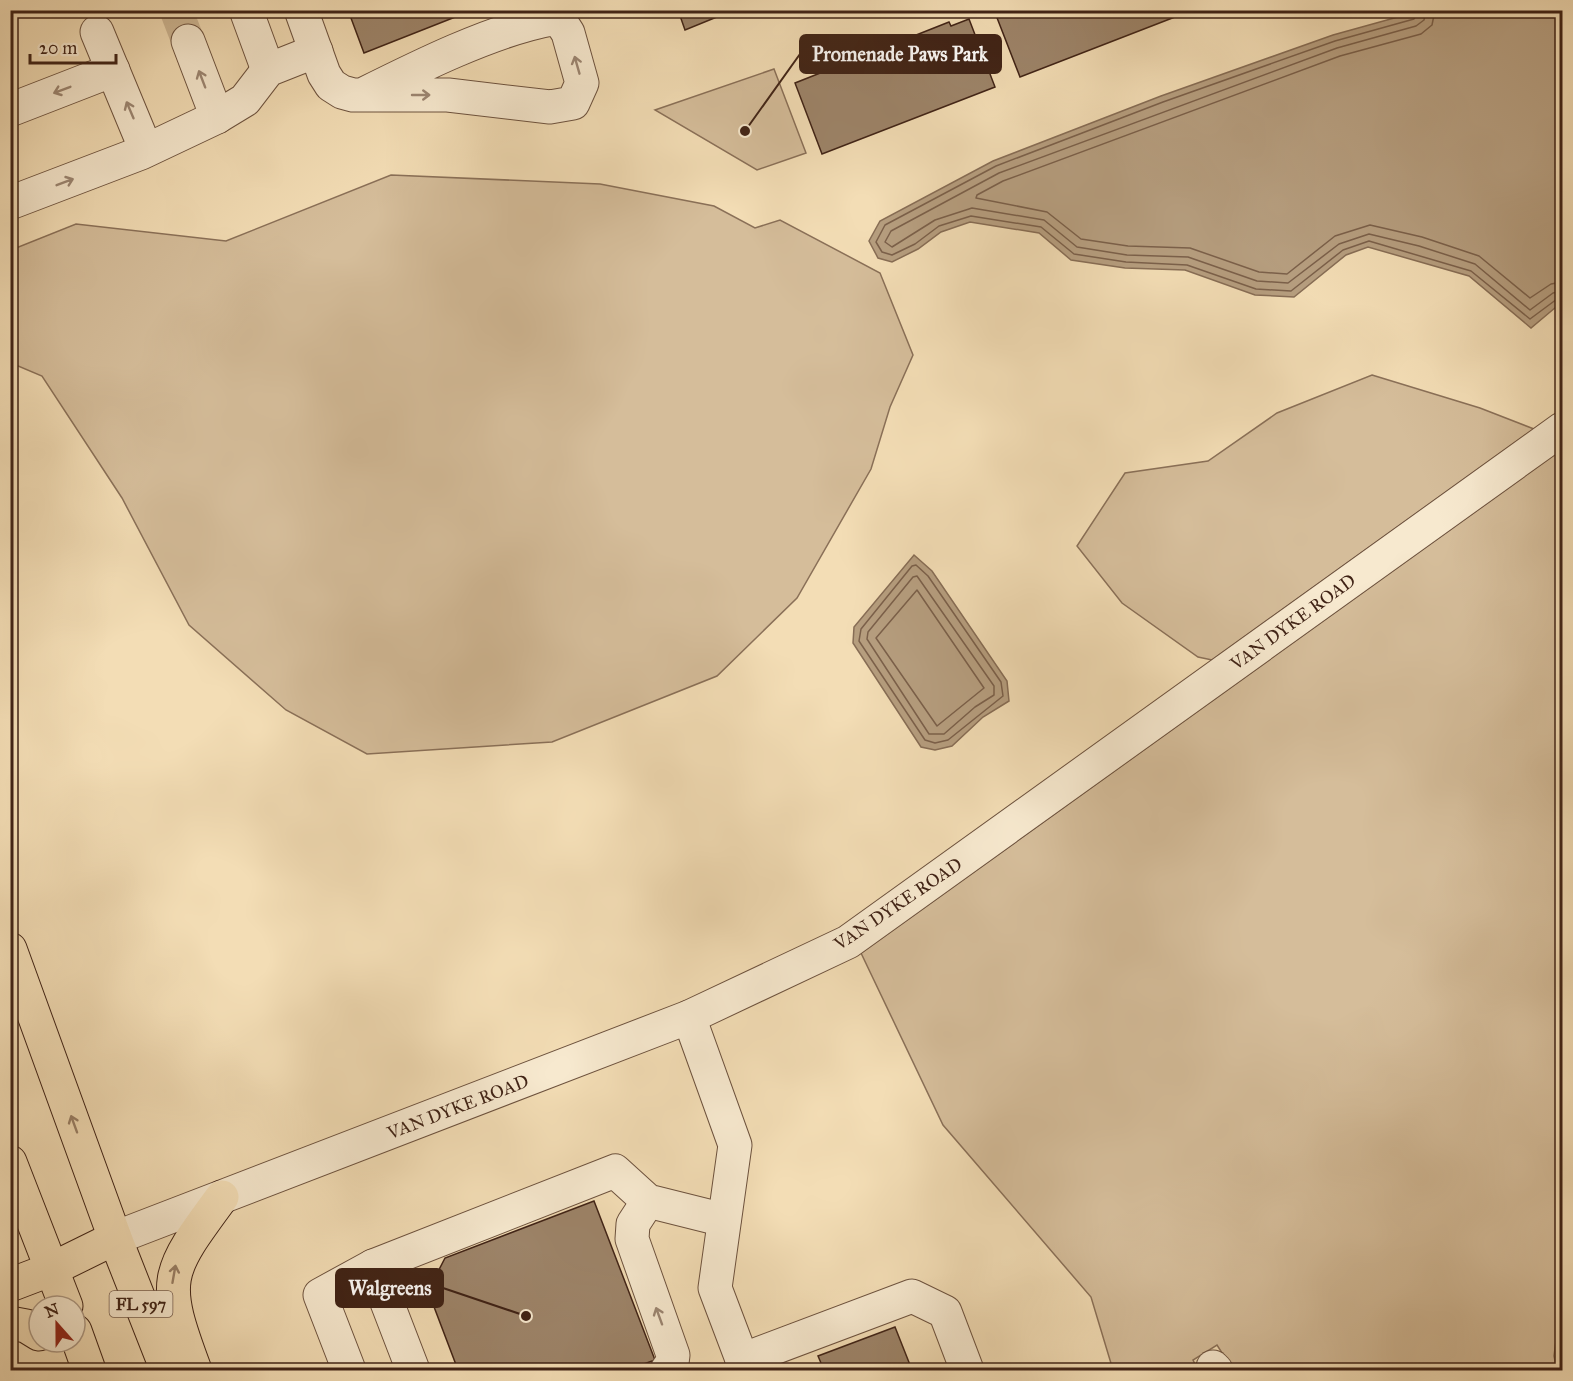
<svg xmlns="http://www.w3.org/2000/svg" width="1573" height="1381" viewBox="0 0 1573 1381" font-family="'IM FELL Great Primer',serif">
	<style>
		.green { fill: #d5bd9a; stroke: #8a7058; stroke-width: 1.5 }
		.water { fill: #b69e7f; stroke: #876d55; stroke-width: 1.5 }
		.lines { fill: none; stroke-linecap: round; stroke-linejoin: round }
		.shore { stroke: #7b604a; stroke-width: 1.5 }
		.building { fill: #9d8469; stroke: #402316; stroke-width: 1.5 }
		.minor-tunnel { stroke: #cfb895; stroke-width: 33; stroke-dasharray: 33 16; stroke-linecap: butt }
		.minor-casing { stroke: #6d523e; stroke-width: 35 }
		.major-casing { stroke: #402316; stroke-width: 35 }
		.minor { stroke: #f7e9cf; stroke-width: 33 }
		.major { stroke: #f3ddb5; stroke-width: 33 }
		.oneway { stroke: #9c8672 }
		.oneway2 { stroke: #9a8066 }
		.labels { text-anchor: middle; stroke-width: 4.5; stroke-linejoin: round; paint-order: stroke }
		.shield { fill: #f7e9cf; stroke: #775e4e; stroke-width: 1.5 }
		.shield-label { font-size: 16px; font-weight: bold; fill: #402316 }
		.street-label { font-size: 18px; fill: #402316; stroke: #f7e9cf }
		.leader { fill: none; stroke: #402316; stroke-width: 2 }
		.callout-dot { fill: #402316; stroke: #f7e9cf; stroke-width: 2 }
		.callout { fill: #402316; stroke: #402316; stroke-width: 2 }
		.callout-label { font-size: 20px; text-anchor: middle; font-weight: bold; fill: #fff }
	</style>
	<rect width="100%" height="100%" fill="#f3ddb5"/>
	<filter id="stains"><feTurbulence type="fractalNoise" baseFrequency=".00333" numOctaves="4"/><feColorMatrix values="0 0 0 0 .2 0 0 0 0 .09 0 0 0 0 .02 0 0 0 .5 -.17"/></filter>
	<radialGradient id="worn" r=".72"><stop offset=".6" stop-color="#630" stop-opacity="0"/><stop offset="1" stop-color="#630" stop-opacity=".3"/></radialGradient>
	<g class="green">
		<path d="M774 69 806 153 757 170 655 110Z"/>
		<path d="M391 175 600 184 714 206 755 228 780 220 880 273 913 355 890 407 871 469 797 598 717 676 552 742 367 754 286 710 189 625 122 498 42 376 11 363V250L76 224 226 241Z"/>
		<path d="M1372 375 1480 408 1534 429 1212 660 1198 657 1122 603 1077 546 1125 473 1208 461 1277 413Z"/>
		<path d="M1562 449V1295L1554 1356 1557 1370H1233L1217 1345 1193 1360 1198 1370H1113L1091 1297 943 1125 861 953Z"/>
	</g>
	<g class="water">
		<path d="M1423 10 1562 11V302L1531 328 1469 276 1368 247 1346 255 1294 297 1255 295 1185 270 1125 268 1071 260 1039 233 970 222 941 232 918 249 892 262 878 258 869 241 880 221 993 161 1161 96 1333 35Z"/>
		<path d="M914 555 932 571 1007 681 1009 701 983 717 952 746 935 750 921 747 853 643 854 627Z"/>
	</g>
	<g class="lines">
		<g class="shore">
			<path d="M1419 10 1414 19 1335 41 1163 102 996 166 885 225 876 242 882 252 892 255 915 244 939 226 971 216 1041 227 1074 254 1126 262 1187 265 1256 289 1291 291 1343 250 1369 241 1471 271 1530 319 1557 299 1562 298"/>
			<path d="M1426 10 1424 20 1416 26 1337 48 999 173 891 231 885 242 892 247 935 220 972 208 1044 220 1077 247 1127 255 1188 257 1257 281 1288 283 1339 244 1369 234 1419 246 1475 264 1530 310 1553 293 1562 291"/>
			<path d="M1435 10 1432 25 1421 34 1340 56 1003 181 977 195 976 198 1047 212 1081 239 1128 246 1190 248 1259 272 1287 274 1335 236 1370 225 1422 237 1479 256 1530 298 1551 284 1562 282"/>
			<path d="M916 565 928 576 1001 682 1003 696 948 740 935 743 925 740 859 641 861 629 912 566Z"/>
			<path d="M917 576 994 686V695L975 707 944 734H929L867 639 868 632 913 577Z"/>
			<path d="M917 590 984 688 937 726 876 638Z"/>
		</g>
	</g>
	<g class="building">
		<path d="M348 10H473L364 53Z"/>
		<path d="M678 10H734L685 30Z"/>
		<path d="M994 10H1193L1020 77Z"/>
		<path d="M969 19 995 87 822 154 795 83 949 22 951 26Z"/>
		<path d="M594 1201 655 1360 627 1370H458L428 1291 445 1258Z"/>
		<path d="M895 1327 912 1370H824L818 1356Z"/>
	</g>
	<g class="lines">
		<path class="minor-tunnel" d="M176 10 188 41"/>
		<defs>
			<g id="minor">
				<path d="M246 10 268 70"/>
				<path d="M301 10 324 74 331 85 342 92 353 95H448L550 107 573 103 582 83 568 33 561 22 551 19C492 30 416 68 362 95"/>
				<path d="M97 32 146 150"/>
				<path d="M188 41 217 117"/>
				<path d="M10 110 113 70"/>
				<path d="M10 203 141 153 217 117 245 100 268 70 316 51"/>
				<path d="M689 1017 735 1145 715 1288 746 1370"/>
				<path d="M648 1201 633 1224 632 1239 673 1355 672 1363 667 1370"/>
				<path d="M115 1238 689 1017 848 942 1562 429"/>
				<path d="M373 1266 413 1370"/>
				<path d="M742 1360 912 1296 945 1312 967 1370"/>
				<path d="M1213 1367 1216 1370"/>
				<path d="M349 1370 320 1295 373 1266 615 1171 648 1201 724 1220"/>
			</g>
			<g id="major">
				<path d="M10 949 115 1238 167 1370"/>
				<path d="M10 1162 66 1306"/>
				<path d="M10 1285 52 1269 115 1238"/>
				<path d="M10 1323 26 1326 39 1334"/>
				<path d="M75 1331 89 1370"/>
				<path d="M195 1370C161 1279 165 1274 222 1197"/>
			</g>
		</defs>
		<use href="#minor" class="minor-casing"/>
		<use href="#major" class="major-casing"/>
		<use href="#minor" class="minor"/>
		<use href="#major" class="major"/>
	</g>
	<defs><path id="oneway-shaft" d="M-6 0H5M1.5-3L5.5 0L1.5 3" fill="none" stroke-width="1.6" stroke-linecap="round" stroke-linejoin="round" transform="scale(1.5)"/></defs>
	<g class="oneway">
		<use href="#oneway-shaft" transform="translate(577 65) rotate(-106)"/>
		<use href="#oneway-shaft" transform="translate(202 79) rotate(-111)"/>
		<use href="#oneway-shaft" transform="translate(62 90) rotate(159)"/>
		<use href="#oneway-shaft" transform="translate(421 95)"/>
		<use href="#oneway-shaft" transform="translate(130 110) rotate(-113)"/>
		<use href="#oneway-shaft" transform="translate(65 182) rotate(-21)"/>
		<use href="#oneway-shaft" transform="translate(659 1316) rotate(-110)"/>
	</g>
	<g class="oneway2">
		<use href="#oneway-shaft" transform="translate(74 1124) rotate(-110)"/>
		<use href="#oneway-shaft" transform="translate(174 1274) rotate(-80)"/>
	</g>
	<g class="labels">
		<rect class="shield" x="109.5" y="1291" width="63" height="26" rx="4.5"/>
		<g class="shield-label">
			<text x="141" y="1310">FL 597</text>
		</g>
		<g class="street-label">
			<text transform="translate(1293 622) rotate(-36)" y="6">VAN DYKE ROAD</text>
			<text transform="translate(898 904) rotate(-34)" y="6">VAN DYKE ROAD</text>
			<text transform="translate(458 1107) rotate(-21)" y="6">VAN DYKE ROAD</text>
		</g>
	</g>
	<path class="leader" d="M745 131L800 54M526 1316L443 1288"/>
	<g class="callout-dot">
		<circle cx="745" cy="131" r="6"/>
		<circle cx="526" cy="1316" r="6"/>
	</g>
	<g class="callout">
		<rect x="800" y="35" width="201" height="38" rx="6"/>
		<rect x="336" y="1269" width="107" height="38" rx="6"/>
	</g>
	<g class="callout-label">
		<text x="900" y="61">Promenade Paws Park</text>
		<text x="390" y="1295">Walgreens</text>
	</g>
	<rect width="1573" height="1381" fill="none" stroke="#f3ddb5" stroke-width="36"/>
	<rect x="12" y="12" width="1549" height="1357" fill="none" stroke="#402316" stroke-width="3"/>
	<rect x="18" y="18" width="1537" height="1345" fill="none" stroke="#402316" stroke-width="1.5"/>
	<g transform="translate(57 1324) rotate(339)"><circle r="28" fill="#f7e9cf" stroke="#ae9a85" stroke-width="1.5"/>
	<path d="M0-4.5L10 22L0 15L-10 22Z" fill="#8f2418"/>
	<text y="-9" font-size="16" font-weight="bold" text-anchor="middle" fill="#402316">N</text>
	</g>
	<path d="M30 54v9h86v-9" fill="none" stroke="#402316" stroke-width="3"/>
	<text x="39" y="54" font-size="18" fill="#402316" stroke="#f7e9cf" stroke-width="4.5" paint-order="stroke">20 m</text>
	<rect width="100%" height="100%" filter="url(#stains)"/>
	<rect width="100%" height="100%" fill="url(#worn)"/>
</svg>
